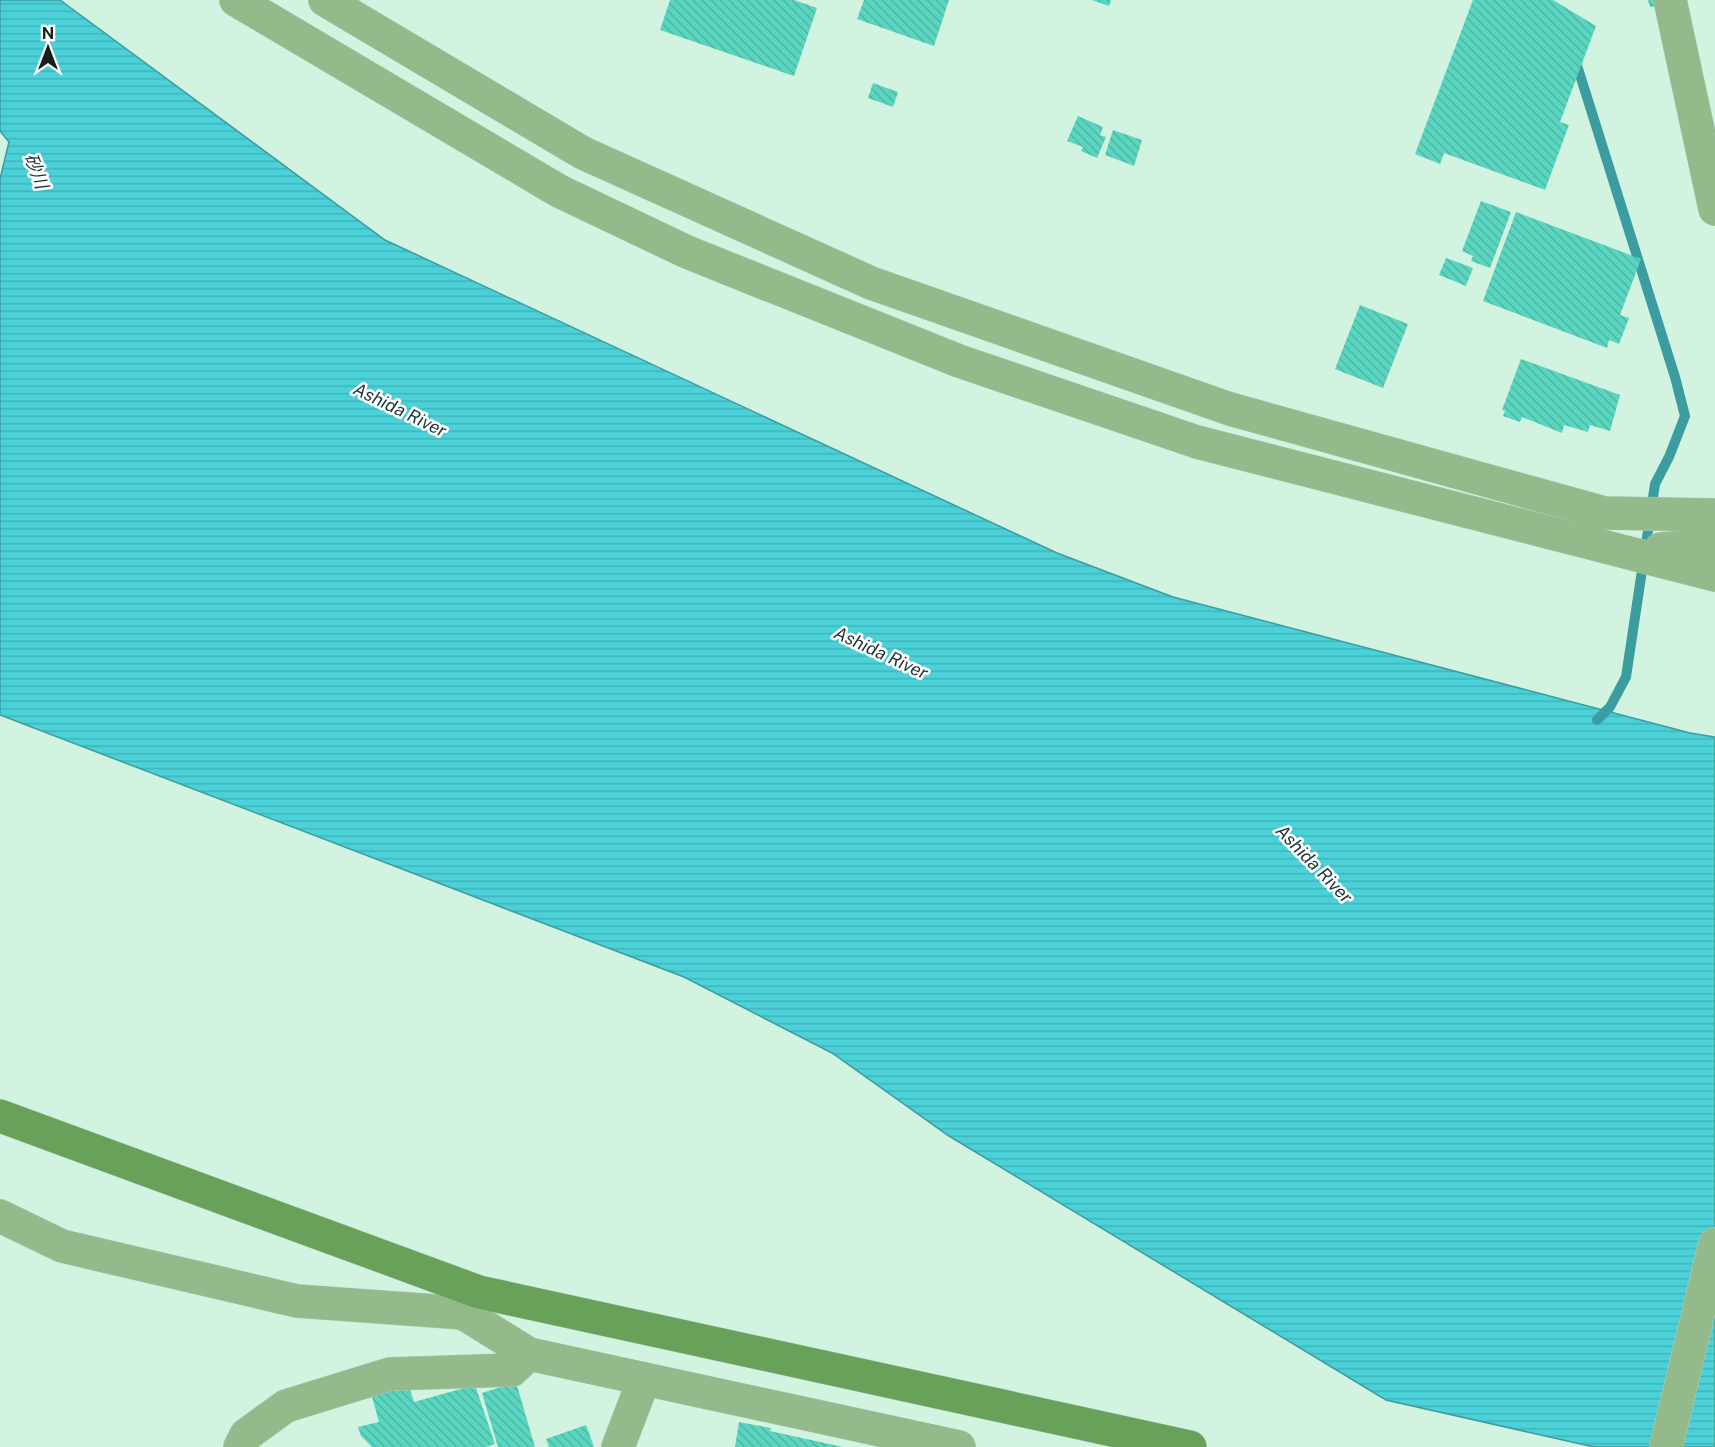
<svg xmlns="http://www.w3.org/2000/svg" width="1715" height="1447" viewBox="0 0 1715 1447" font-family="'Public Sans','Noto Sans JP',sans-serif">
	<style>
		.water { fill: url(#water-rules); stroke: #3b9d9f; stroke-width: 1.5 }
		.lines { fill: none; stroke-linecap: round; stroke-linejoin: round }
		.stream { stroke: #3b9d9f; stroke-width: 10 }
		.building { fill: url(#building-back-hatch) }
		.street-casing { stroke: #b0cdbc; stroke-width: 34 }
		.secondary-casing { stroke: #b0cdbc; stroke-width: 34 }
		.street { stroke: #94ba8b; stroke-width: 33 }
		.secondary { stroke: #68a25a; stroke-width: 33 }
		.labels { text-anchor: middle; stroke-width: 5; stroke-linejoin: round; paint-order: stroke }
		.water-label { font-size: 18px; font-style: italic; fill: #1f3637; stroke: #fff }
	</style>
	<defs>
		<pattern id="water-rules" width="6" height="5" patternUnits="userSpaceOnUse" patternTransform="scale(1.5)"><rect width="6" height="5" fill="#4bd2d8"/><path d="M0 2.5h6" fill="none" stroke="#41b4b9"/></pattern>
		<pattern id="building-back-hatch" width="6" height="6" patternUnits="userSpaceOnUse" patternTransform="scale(1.5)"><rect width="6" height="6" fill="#5ad5bf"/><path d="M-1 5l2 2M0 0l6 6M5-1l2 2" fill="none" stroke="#4db7a4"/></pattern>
	</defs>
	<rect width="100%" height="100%" fill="#d2f3e0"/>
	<path class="water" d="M0 0H60L385 240 1057 553 1173 597 1690 733 1715 737V1447H1594L1386 1400 949 1136 832 1053 684 977 0 715V179L9 142 0 131Z"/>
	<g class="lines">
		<path class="stream" d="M1575 59 1675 377 1685 416 1669 457 1655 484 1626 677 1610 707 1597 720"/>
	</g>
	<g class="building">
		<path d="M670 0H794L817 8 794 76 660 30Z"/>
		<path d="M864 0H949L934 46 857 19Z"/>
		<path d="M1092 0H1111L1109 6Z"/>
		<path d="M1473 0H1553L1596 26 1560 122 1569 125 1545 190 1444 153 1440 164 1415 154Z"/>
		<path d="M1648 0H1655L1657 6 1650 7Z"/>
		<path d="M873 83 898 92 893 107 868 98Z"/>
		<path d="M1078 116 1103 127 1100 135 1106 137 1097 158 1081 151 1083 147 1067 141Z"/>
		<path d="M1113 130 1142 140 1134 166 1105 155Z"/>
		<path d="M1481 201 1511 212 1490 268 1471 261 1473 256 1462 251Z"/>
		<path d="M1516 212 1641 259 1620 315 1629 318 1619 344 1609 340 1607 348 1483 301Z"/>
		<path d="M1446 258 1473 268 1466 286 1439 275Z"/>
		<path d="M1360 305 1408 324 1383 388 1335 369Z"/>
		<path d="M1521 359 1620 395 1610 431 1590 425 1588 432 1564 425 1562 433 1522 417 1520 422 1503 416 1505 411 1502 410Z"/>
		<path d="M516 1382 535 1447H498L482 1393Z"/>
		<path d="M408 1383 414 1402 475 1385 495 1444 486 1447H372L361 1436 358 1427 379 1422 371 1393Z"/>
		<path d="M739 1422 771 1428 770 1431 843 1447H735Z"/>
		<path d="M586 1425 594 1447H549L546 1439Z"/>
	</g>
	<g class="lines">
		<defs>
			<g id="street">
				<path d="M236 0 559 191 687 252 959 361 1197 442 1715 575"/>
				<path d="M325 0 583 153 871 283 1230 409 1604 513 1715 515"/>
				<path d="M1670 0 1715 209"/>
				<path d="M1656 559 1661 549 1715 545"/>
				<path d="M0 1216 62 1246 297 1301 463 1313 477 1295"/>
				<path d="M463 1313 529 1354 959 1447"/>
				<path d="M240 1447 246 1435 286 1406 390 1374 512 1370 529 1354"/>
				<path d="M618 1447 644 1379"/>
				<path d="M1666 1447 1715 1244"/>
			</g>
			<path id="secondary" d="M0 1116 479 1292 1190 1447"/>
		</defs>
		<use href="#street" class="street-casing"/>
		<use href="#secondary" class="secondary-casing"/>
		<use href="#street" class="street"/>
		<use href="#secondary" class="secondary"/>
	</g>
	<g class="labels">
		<g class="water-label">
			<text transform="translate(36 171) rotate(69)" y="6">砂川</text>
			<text transform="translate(400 410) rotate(26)" y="6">Ashida River</text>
			<text transform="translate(881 653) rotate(25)" y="6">Ashida River</text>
			<text transform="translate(1314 864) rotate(46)" y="6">Ashida River</text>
		</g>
	</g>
	<g transform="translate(48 48)" stroke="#ffffff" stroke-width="4.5" paint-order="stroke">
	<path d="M0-4.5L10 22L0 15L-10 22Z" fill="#15211a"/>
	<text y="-9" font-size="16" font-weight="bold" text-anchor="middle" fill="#15211a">N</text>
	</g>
</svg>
